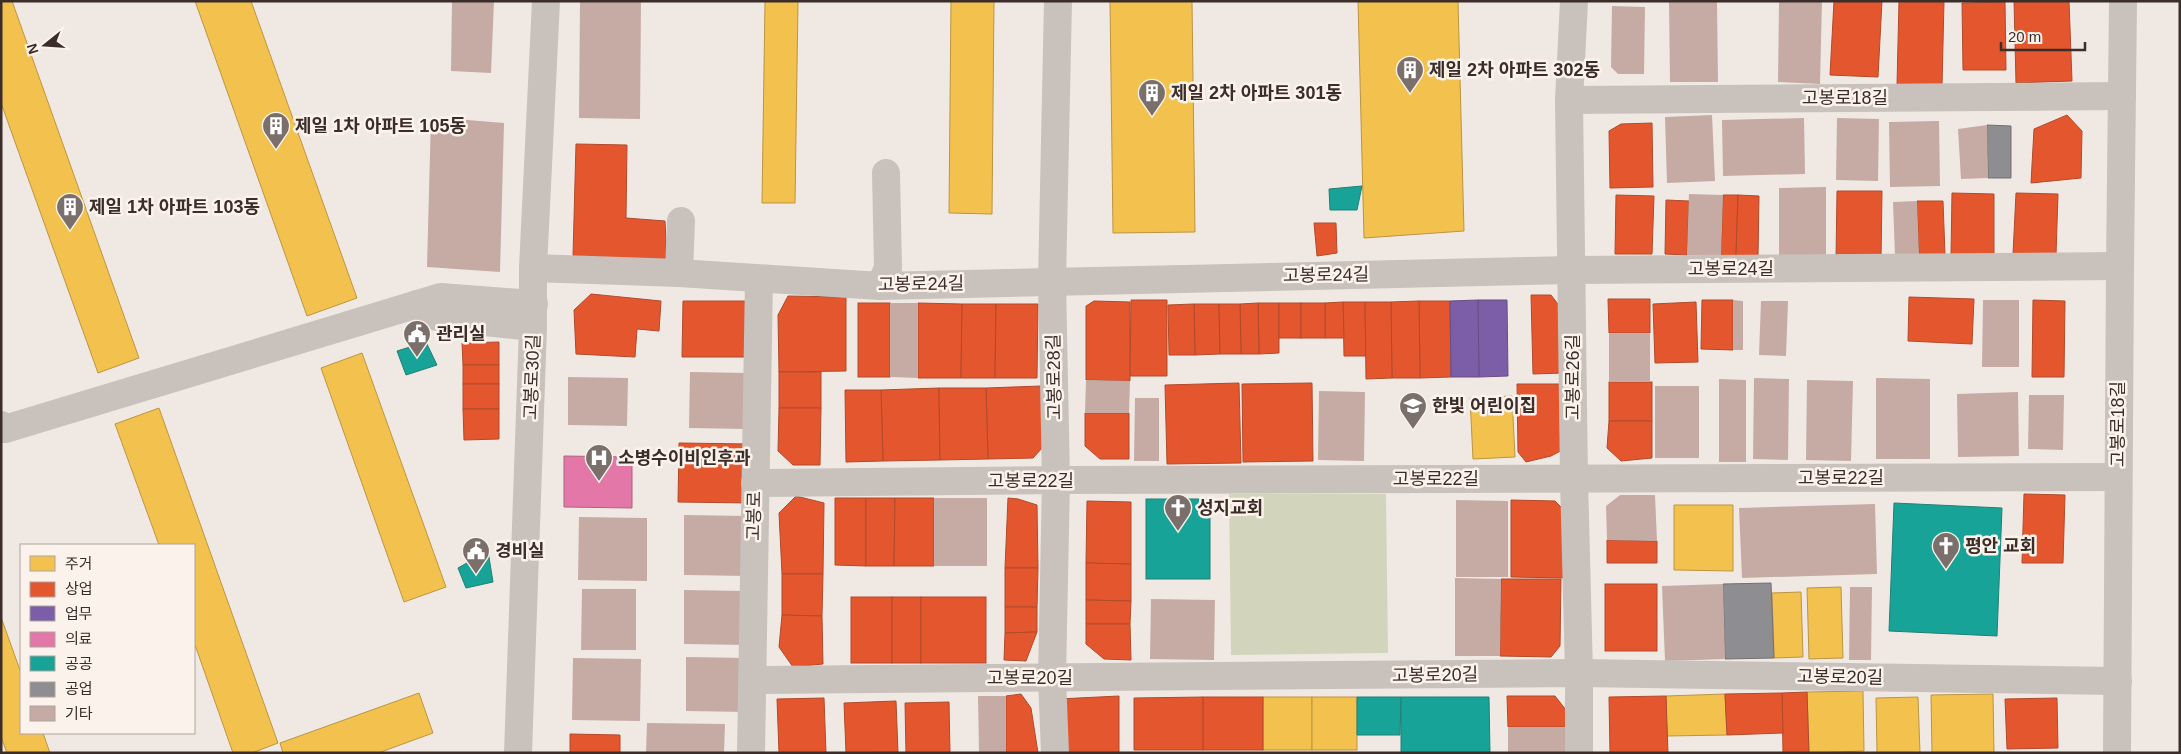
<svg xmlns="http://www.w3.org/2000/svg" width="2181" height="754" viewBox="0 0 2181 754" font-family="Arial,'Noto Sans KR',sans-serif">
	<style>
		.green { fill: #d2d5bc }
		.homes { fill: #f2c14e; stroke: #bb9543 }
		.shops { fill: #e4572e; stroke: #b14a2c }
		.offices { fill: #7b5ea7; stroke: #684f81 }
		.health { fill: #e377a8; stroke: #b16182 }
		.public { fill: #17a398; stroke: #228077 }
		.industry { fill: #8d8d92; stroke: #747072 }
		.building { fill: #c5aba4 }
		.lines { fill: none; stroke-linecap: round; stroke-linejoin: round }
		.minor { stroke: #c9c1bc; stroke-width: 28 }
		.labels { text-anchor: middle; stroke-width: 5; stroke-linejoin: round; paint-order: stroke }
		.poi-label { font-size: 18px; font-weight: bold; fill: #3b2d29; stroke: #fbf3eb; text-anchor: start }
		.street-label { font-size: 18px; fill: #3b2d29; stroke: #fbf3eb }
	</style>
	<rect width="100%" height="100%" fill="#f0e9e3"/>
	<path class="green" d="M1229 494H1386L1388 653 1231 655Z"/>
	<g class="homes">
		<path d="M1 1H12L139 358 98 373 1 103Z"/>
		<path d="M195 1H251L357 298 307 316Z"/>
		<path d="M765 1H798L795 203H762Z"/>
		<path d="M951 1H994L992 214 949 213Z"/>
		<path d="M1110 1H1192L1195 232 1113 233Z"/>
		<path d="M1358 1H1458L1464 231 1364 238Z"/>
		<path d="M362 353 446 587 404 602 321 368Z"/>
		<path d="M1512 396 1515 457 1473 459 1470 398Z"/>
		<path d="M159 408 278 743 252 753H233L194 642V545H159L115 424Z"/>
		<path d="M1674 505H1733V571L1674 570Z"/>
		<path d="M1841 587 1843 658 1809 659 1807 588Z"/>
		<path d="M1801 592 1803 657 1774 658 1772 593Z"/>
		<path d="M1 617 21 673V733H43L50 753H7L1 737Z"/>
		<path d="M1863 691 1864 751 1809 753 1807 692Z"/>
		<path d="M419 693 433 733 378 753H283L280 743Z"/>
		<path d="M1725 694 1727 735 1667 736 1666 696Z"/>
		<path d="M1993 694 1994 753H1932L1931 695Z"/>
		<rect x="1263" y="697" width="49" height="53"/>
		<rect x="1312" y="697" width="45" height="53"/>
		<path d="M1918 697 1920 753H1877L1876 698Z"/>
	</g>
	<g class="shops">
		<path d="M1834 1H1882L1878 77 1830 75Z"/>
		<path d="M1899 1H1944L1942 86 1897 85Z"/>
		<path d="M2014 1H2069L2072 81 2016 83Z"/>
		<path d="M2005 2 2006 70H1963L1962 3Z"/>
		<path d="M2067 115 2082 131 2081 178 2031 183 2034 129Z"/>
		<path d="M1652 123 1653 187 1610 188 1609 131 1621 124Z"/>
		<path d="M576 144 627 145 626 218 665 221 667 261 573 256Z"/>
		<path d="M1837 191H1882L1881 261 1836 260Z"/>
		<path d="M1952 193 1994 194V255H1951Z"/>
		<path d="M2016 193 2058 194 2056 255 2013 254Z"/>
		<path d="M1616 195 1654 196 1652 254H1615Z"/>
		<path d="M1723 195H1738L1736 256H1721Z"/>
		<path d="M1738 195 1759 196 1758 257 1736 256Z"/>
		<path d="M1666 200 1689 201 1687 255 1665 254Z"/>
		<path d="M1917 201H1943L1945 255 1919 256Z"/>
		<path d="M1314 223H1336L1337 253 1317 256Z"/>
		<path d="M591 294 661 301 659 331 637 329 635 357 576 354 574 310Z"/>
		<path d="M1531 295H1551L1564 312 1563 373 1533 374Z"/>
		<path d="M788 296 846 297V371L779 372 778 315Z"/>
		<path d="M1909 297 1974 299 1972 344 1908 341Z"/>
		<path d="M1608 299H1650V333H1609Z"/>
		<path d="M1131 300H1167V376H1130Z"/>
		<path d="M1702 300H1733V350L1701 349Z"/>
		<path d="M2033 300 2065 301 2064 377H2032Z"/>
		<path d="M683 301H747V357H682Z"/>
		<path d="M1094 301 1130 302V381L1086 380V306Z"/>
		<path d="M1419 301H1450L1451 377 1420 378Z"/>
		<path d="M1419 301 1420 378H1392L1391 302Z"/>
		<path d="M1343 302H1365L1366 356H1344Z"/>
		<path d="M1343 302 1344 338H1325V303Z"/>
		<path d="M1365 302H1391L1392 378 1366 379Z"/>
		<path d="M1696 302 1698 362 1655 363 1653 304Z"/>
		<rect x="858" y="303" width="32" height="74"/>
		<path d="M918 303 962 304 961 378H918Z"/>
		<path d="M1258 303H1279V353L1259 354Z"/>
		<path d="M1258 303 1259 354H1241L1240 304Z"/>
		<rect x="1279" y="303" width="22" height="35"/>
		<rect x="1301" y="303" width="24" height="35"/>
		<path d="M962 304H996L995 378H961Z"/>
		<path d="M996 304H1038L1037 378H995Z"/>
		<path d="M1194 304H1219L1220 354 1195 355Z"/>
		<path d="M1194 304 1195 355H1169L1168 305Z"/>
		<path d="M1219 304H1240L1241 354H1220Z"/>
		<path d="M499 342V365H463L462 343Z"/>
		<rect x="463" y="365" width="36" height="19"/>
		<rect x="779" y="372" width="42" height="36"/>
		<rect x="1609" y="382" width="43" height="39"/>
		<path d="M1239 383 1241 463 1167 464 1165 385Z"/>
		<path d="M1312 383 1313 461 1243 462 1242 384Z"/>
		<rect x="463" y="384" width="36" height="25"/>
		<path d="M1517 384H1564L1568 447 1551 456 1526 462 1518 452Z"/>
		<path d="M1041 386 1043 447 1033 458 988 459 986 388Z"/>
		<path d="M939 388 940 460 883 461 881 390Z"/>
		<path d="M939 388H986L988 459 940 460Z"/>
		<path d="M845 390H881L883 461 846 462Z"/>
		<path d="M779 408H821L820 465H793L778 451Z"/>
		<path d="M463 409H499V439L464 440Z"/>
		<path d="M1085 413H1129V459H1100L1085 446Z"/>
		<path d="M1609 421H1652V458L1621 461 1607 448Z"/>
		<path d="M679 443 749 444V503L678 502Z"/>
		<path d="M2024 494 2065 495 2063 563H2022Z"/>
		<path d="M796 496 824 503 823 574H782L779 513Z"/>
		<path d="M835 498H866V566L835 565Z"/>
		<path d="M866 498H895L894 566H866Z"/>
		<path d="M895 498H934V566H894Z"/>
		<path d="M1008 498 1018 499 1037 505 1038 568H1005Z"/>
		<path d="M1511 500 1555 501 1566 512V578L1511 577Z"/>
		<path d="M1087 501 1131 502V564L1086 563Z"/>
		<path d="M1607 540 1657 541V563H1607Z"/>
		<path d="M1086 563 1131 564V601L1086 600Z"/>
		<path d="M1005 568H1038L1037 607H1005Z"/>
		<path d="M782 574H823L822 616 782 615Z"/>
		<path d="M1501 579H1561L1560 646 1551 657 1500 656Z"/>
		<rect x="1605" y="584" width="52" height="67"/>
		<rect x="851" y="597" width="41" height="66"/>
		<rect x="892" y="597" width="29" height="66"/>
		<rect x="921" y="597" width="65" height="66"/>
		<path d="M1086 600 1131 601 1130 624H1086Z"/>
		<path d="M1005 607H1037V632L1005 633Z"/>
		<path d="M782 615 822 616 823 664 793 667 779 647Z"/>
		<path d="M1086 624H1130L1131 660 1104 659 1086 644Z"/>
		<path d="M1037 632 1026 661 1004 660 1005 633Z"/>
		<path d="M1807 692 1809 753H1783L1782 693Z"/>
		<path d="M1782 693 1783 733 1727 735 1725 694Z"/>
		<path d="M1021 694 1031 708 1038 753H1006V696Z"/>
		<path d="M1119 696V753H1058V699Z"/>
		<path d="M1507 696H1555L1566 710V727H1508Z"/>
		<path d="M1666 696 1668 753H1610L1609 697Z"/>
		<rect x="1203" y="697" width="60" height="53"/>
		<path d="M1203 697V750H1134V698Z"/>
		<path d="M824 698 826 753H779L777 699Z"/>
		<path d="M2057 698 2058 748 2007 749 2005 699Z"/>
		<path d="M896 701 898 752 846 753 844 703Z"/>
		<path d="M949 702 950 753H906L905 703Z"/>
		<path d="M570 734 620 735V753H570Z"/>
	</g>
	<g class="offices">
		<path d="M1478 300H1507L1508 376 1479 377Z"/>
		<path d="M1478 300 1479 377H1451L1450 301Z"/>
	</g>
	<path class="health" d="M564 456 632 457V508L564 507Z"/>
	<g class="public">
		<path d="M1362 186 1357 210H1330L1329 189Z"/>
		<path d="M426 342 437 365 406 375 397 351Z"/>
		<rect x="1146" y="499" width="64" height="80"/>
		<path d="M1894 503 2002 508 1997 636 1889 631Z"/>
		<path d="M488 551 493 582 466 588 458 568Z"/>
		<path d="M1357 697H1401L1400 735H1357Z"/>
		<path d="M1401 697H1489L1490 753H1401Z"/>
	</g>
	<g class="industry">
		<path d="M1987 125 2011 126V178H1988Z"/>
		<path d="M1771 583 1774 658 1725 659 1723 584Z"/>
	</g>
	<g class="building">
		<path d="M452 1H494L491 73 451 71Z"/>
		<path d="M580 1H641L640 119 579 118Z"/>
		<path d="M1669 1H1717L1718 82H1670Z"/>
		<path d="M1779 1H1822L1820 84 1778 82Z"/>
		<path d="M1612 6 1645 7 1644 74H1618L1611 67Z"/>
		<path d="M1712 115 1715 181 1667 183 1665 117Z"/>
		<path d="M431 117 504 123 500 272 427 267Z"/>
		<path d="M1804 118 1805 174 1723 176 1722 120Z"/>
		<path d="M1837 118 1879 119 1878 181 1836 180Z"/>
		<path d="M1939 121 1940 186 1890 187 1889 122Z"/>
		<path d="M1987 125 1988 178 1961 179 1958 129Z"/>
		<path d="M1826 187V256L1779 255V188Z"/>
		<path d="M1689 194 1723 195 1721 256 1687 255Z"/>
		<path d="M1917 201 1919 256H1895L1893 202Z"/>
		<path d="M1733 300 1743 301V350H1733Z"/>
		<path d="M1983 300H2019V367H1982Z"/>
		<path d="M1761 301H1788L1786 356 1759 355Z"/>
		<path d="M890 303H918V378L890 377Z"/>
		<rect x="1609" y="333" width="41" height="49"/>
		<path d="M690 372 748 373 747 429 689 428Z"/>
		<path d="M568 377 628 378 627 426 568 425Z"/>
		<path d="M1754 378 1789 379 1788 460 1753 459Z"/>
		<path d="M1876 378 1930 379V459H1876Z"/>
		<path d="M1719 379 1746 380V462H1719Z"/>
		<path d="M1086 380 1130 381 1129 413H1085Z"/>
		<path d="M1807 380 1853 381 1851 461 1806 460Z"/>
		<rect x="1655" y="386" width="44" height="72"/>
		<path d="M1319 391 1365 392 1364 461 1318 460Z"/>
		<path d="M2018 392 2019 456 1958 457 1957 394Z"/>
		<path d="M2029 395H2064L2063 450 2028 449Z"/>
		<path d="M1135 398H1159V461H1134Z"/>
		<path d="M1620 495H1655L1657 541 1607 540 1606 506Z"/>
		<rect x="934" y="498" width="53" height="68"/>
		<path d="M1456 500 1508 501V577H1456Z"/>
		<path d="M1875 504 1877 574 1742 578 1739 508Z"/>
		<path d="M684 515 748 516V576L684 575Z"/>
		<path d="M579 517 647 518V581L578 580Z"/>
		<path d="M1455 578 1501 579 1500 656H1455Z"/>
		<path d="M1723 584 1725 659 1665 661 1662 586Z"/>
		<path d="M1850 587H1872L1871 660H1849Z"/>
		<path d="M582 589H636V650H581Z"/>
		<path d="M684 590 747 591V645L684 644Z"/>
		<path d="M1151 599 1215 600 1214 660 1150 659Z"/>
		<path d="M686 657 747 658V712L686 711Z"/>
		<path d="M573 658 641 659 640 721 572 720Z"/>
		<path d="M978 696H1006V753H979Z"/>
		<path d="M647 723 725 724 724 753H646Z"/>
		<path d="M1508 727H1566L1567 753H1508Z"/>
	</g>
	<g class="lines">
		<g class="minor">
			<path d="M1574 1 1569 100 1574 479 1579 673V753"/>
			<path d="M1569 100 2122 96"/>
			<path d="M533 268 679 273 880 286 1572 270 2120 266"/>
			<path d="M679 273 681 221"/>
			<path d="M880 286 888 268 886 173"/>
			<path d="M417 304 437 317 533 327"/>
			<path d="M1 425 5 429 441 297 534 304"/>
			<path d="M755 483 1056 480 2118 477"/>
			<path d="M752 680 1579 673 2118 681"/>
			<path d="M518 753 533 327V268L546 1"/>
			<path d="M751 753 759 279"/>
			<path d="M1055 753 1052 678 1056 480 1052 281 1058 1"/>
			<path d="M2117 753 2120 266 2123 1"/>
		</g>
	</g>
	<defs>
		<symbol id="building-pin" viewBox="-11 -11 22 30"><path d="M0 17L-7.5 6A9.5 9.5 0 1 1 7.5 6Z" fill="#7a6f6a" stroke="#fbf3eb"/><path d="M-4-6H4V6H1V3H-1V6H-4ZM-2.5-4.3h1.7v1.8h-1.7ZM.8-4.3h1.7v1.8H.8ZM-2.5-1h1.7V.8h-1.7ZM.8-1h1.7V.8H.8Z" fill="#fff"/></symbol>
		<symbol id="civic-pin" viewBox="-11 -11 22 30"><path d="M0 17L-7.5 6A9.5 9.5 0 1 1 7.5 6Z" fill="#7a6f6a" stroke="#fbf3eb"/><path d="M-.6-6.5H3V-4.5H.6V-3L4-1V1h2V6H-6V1h2V-1L-.6-3ZM-1.2 2.5V6h2.4V2.5Z" fill="#fff"/></symbol>
		<symbol id="school-pin" viewBox="-11 -11 22 30"><path d="M0 17L-7.5 6A9.5 9.5 0 1 1 7.5 6Z" fill="#7a6f6a" stroke="#fbf3eb"/><path d="M0-5L7-2L0 1L-7-2ZM-4 1L0 2.5L4 1V4Q0 6-4 4Z" fill="#fff"/></symbol>
		<symbol id="hospital-pin" viewBox="-11 -11 22 30"><path d="M0 17L-7.5 6A9.5 9.5 0 1 1 7.5 6Z" fill="#7a6f6a" stroke="#fbf3eb"/><path d="M-5-5h3v3.5h4V-5h3V5h-3V1.5h-4V5h-3Z" fill="#fff"/></symbol>
		<symbol id="church-pin" viewBox="-11 -11 22 30"><path d="M0 17L-7.5 6A9.5 9.5 0 1 1 7.5 6Z" fill="#7a6f6a" stroke="#fbf3eb"/><path d="M-1.2-6h2.4v3.5h3.3v2.4h-3.3V6h-2.4V-.1h-3.3v-2.4h3.3Z" fill="#fff"/></symbol>
	</defs>
	<g fill-rule="evenodd">
		<use href="#building-pin" x="1394" y="54" width="32" height="43"/>
		<use href="#building-pin" x="1136" y="77" width="32" height="43"/>
		<use href="#building-pin" x="260" y="110" width="32" height="43"/>
		<use href="#building-pin" x="54" y="191" width="32" height="43"/>
		<use href="#civic-pin" x="401" y="318" width="32" height="43"/>
		<use href="#school-pin" x="1397" y="390" width="32" height="43"/>
		<use href="#hospital-pin" x="583" y="442" width="32" height="43"/>
		<use href="#church-pin" x="1162" y="492" width="32" height="43"/>
		<use href="#church-pin" x="1930" y="530" width="32" height="43"/>
		<use href="#civic-pin" x="460" y="535" width="32" height="43"/>
	</g>
	<g class="labels">
		<g class="poi-label">
			<text x="1429" y="76">제일 2차 아파트 302동</text>
			<text x="1171" y="99">제일 2차 아파트 301동</text>
			<text x="295" y="132">제일 1차 아파트 105동</text>
			<text x="89" y="213">제일 1차 아파트 103동</text>
			<text x="436" y="340">관리실</text>
			<text x="1432" y="412">한빛 어린이집</text>
			<text x="618" y="464">소병수이비인후과</text>
			<text x="1197" y="514">성지교회</text>
			<text x="1965" y="552">평안 교회</text>
			<text x="495" y="557">경비실</text>
		</g>
		<g class="street-label">
			<text x="1845" y="104">고봉로18길</text>
			<text x="1731" y="275">고봉로24길</text>
			<text transform="translate(1326 275) rotate(-1)" y="6">고봉로24길</text>
			<text transform="translate(921 284) rotate(-1)" y="6">고봉로24길</text>
			<text transform="translate(532 377) rotate(-88)" y="6">고봉로30길</text>
			<text transform="translate(1054 377) rotate(-91)" y="6">고봉로28길</text>
			<text transform="translate(1573 377) rotate(-90)" y="6">고봉로26길</text>
			<text transform="translate(2118 424) rotate(-90)" y="6">고봉로18길</text>
			<text x="1841" y="484">고봉로22길</text>
			<text x="1436" y="485">고봉로22길</text>
			<text x="1031" y="487">고봉로22길</text>
			<text transform="translate(754 516) rotate(-89)" y="6">고봉로</text>
			<text transform="translate(1435 675) rotate(-1)" y="6">고봉로20길</text>
			<text transform="translate(1840 677) rotate(1)" y="6">고봉로20길</text>
			<text x="1030" y="684">고봉로20길</text>
		</g>
	</g>
	<rect width="2181" height="754" fill="none" stroke="#3b2d29" stroke-width="5"/>
	<rect x="20" y="544" width="175" height="190" fill="#fbf3eb" stroke="#aea49d"/>
	<rect x="30" y="556" width="25" height="15" fill="#f2c14e" stroke="#aea49d"/>
	<text x="65" y="569" font-size="15" fill="#3b2d29">주거</text>
	<rect x="30" y="582" width="25" height="15" fill="#e4572e" stroke="#aea49d"/>
	<text x="65" y="594" font-size="15" fill="#3b2d29">상업</text>
	<rect x="30" y="606" width="25" height="15" fill="#7b5ea7" stroke="#aea49d"/>
	<text x="65" y="619" font-size="15" fill="#3b2d29">업무</text>
	<rect x="30" y="632" width="25" height="15" fill="#e377a8" stroke="#aea49d"/>
	<text x="65" y="644" font-size="15" fill="#3b2d29">의료</text>
	<rect x="30" y="656" width="25" height="15" fill="#17a398" stroke="#aea49d"/>
	<text x="65" y="669" font-size="15" fill="#3b2d29">공공</text>
	<rect x="30" y="682" width="25" height="15" fill="#8d8d92" stroke="#aea49d"/>
	<text x="65" y="694" font-size="15" fill="#3b2d29">공업</text>
	<rect x="30" y="706" width="25" height="15" fill="#c5aba4" stroke="#aea49d"/>
	<text x="65" y="719" font-size="15" fill="#3b2d29">기타</text>
	<g transform="translate(45 45) rotate(253)" stroke="#fbf3eb" stroke-width="4" paint-order="stroke">
	<path d="M0-4L9 19L0 12L-9 19Z" fill="#3b2d29"/>
	<text y="-8" font-size="14" font-weight="bold" text-anchor="middle" fill="#3b2d29">N</text>
	</g>
	<path d="M2001 42v8h84v-8" fill="none" stroke="#3b2d29" stroke-width="2.5"/>
	<text x="2008" y="42" font-size="15" fill="#3b2d29" stroke="#fbf3eb" stroke-width="4" paint-order="stroke">20 m</text>
</svg>
